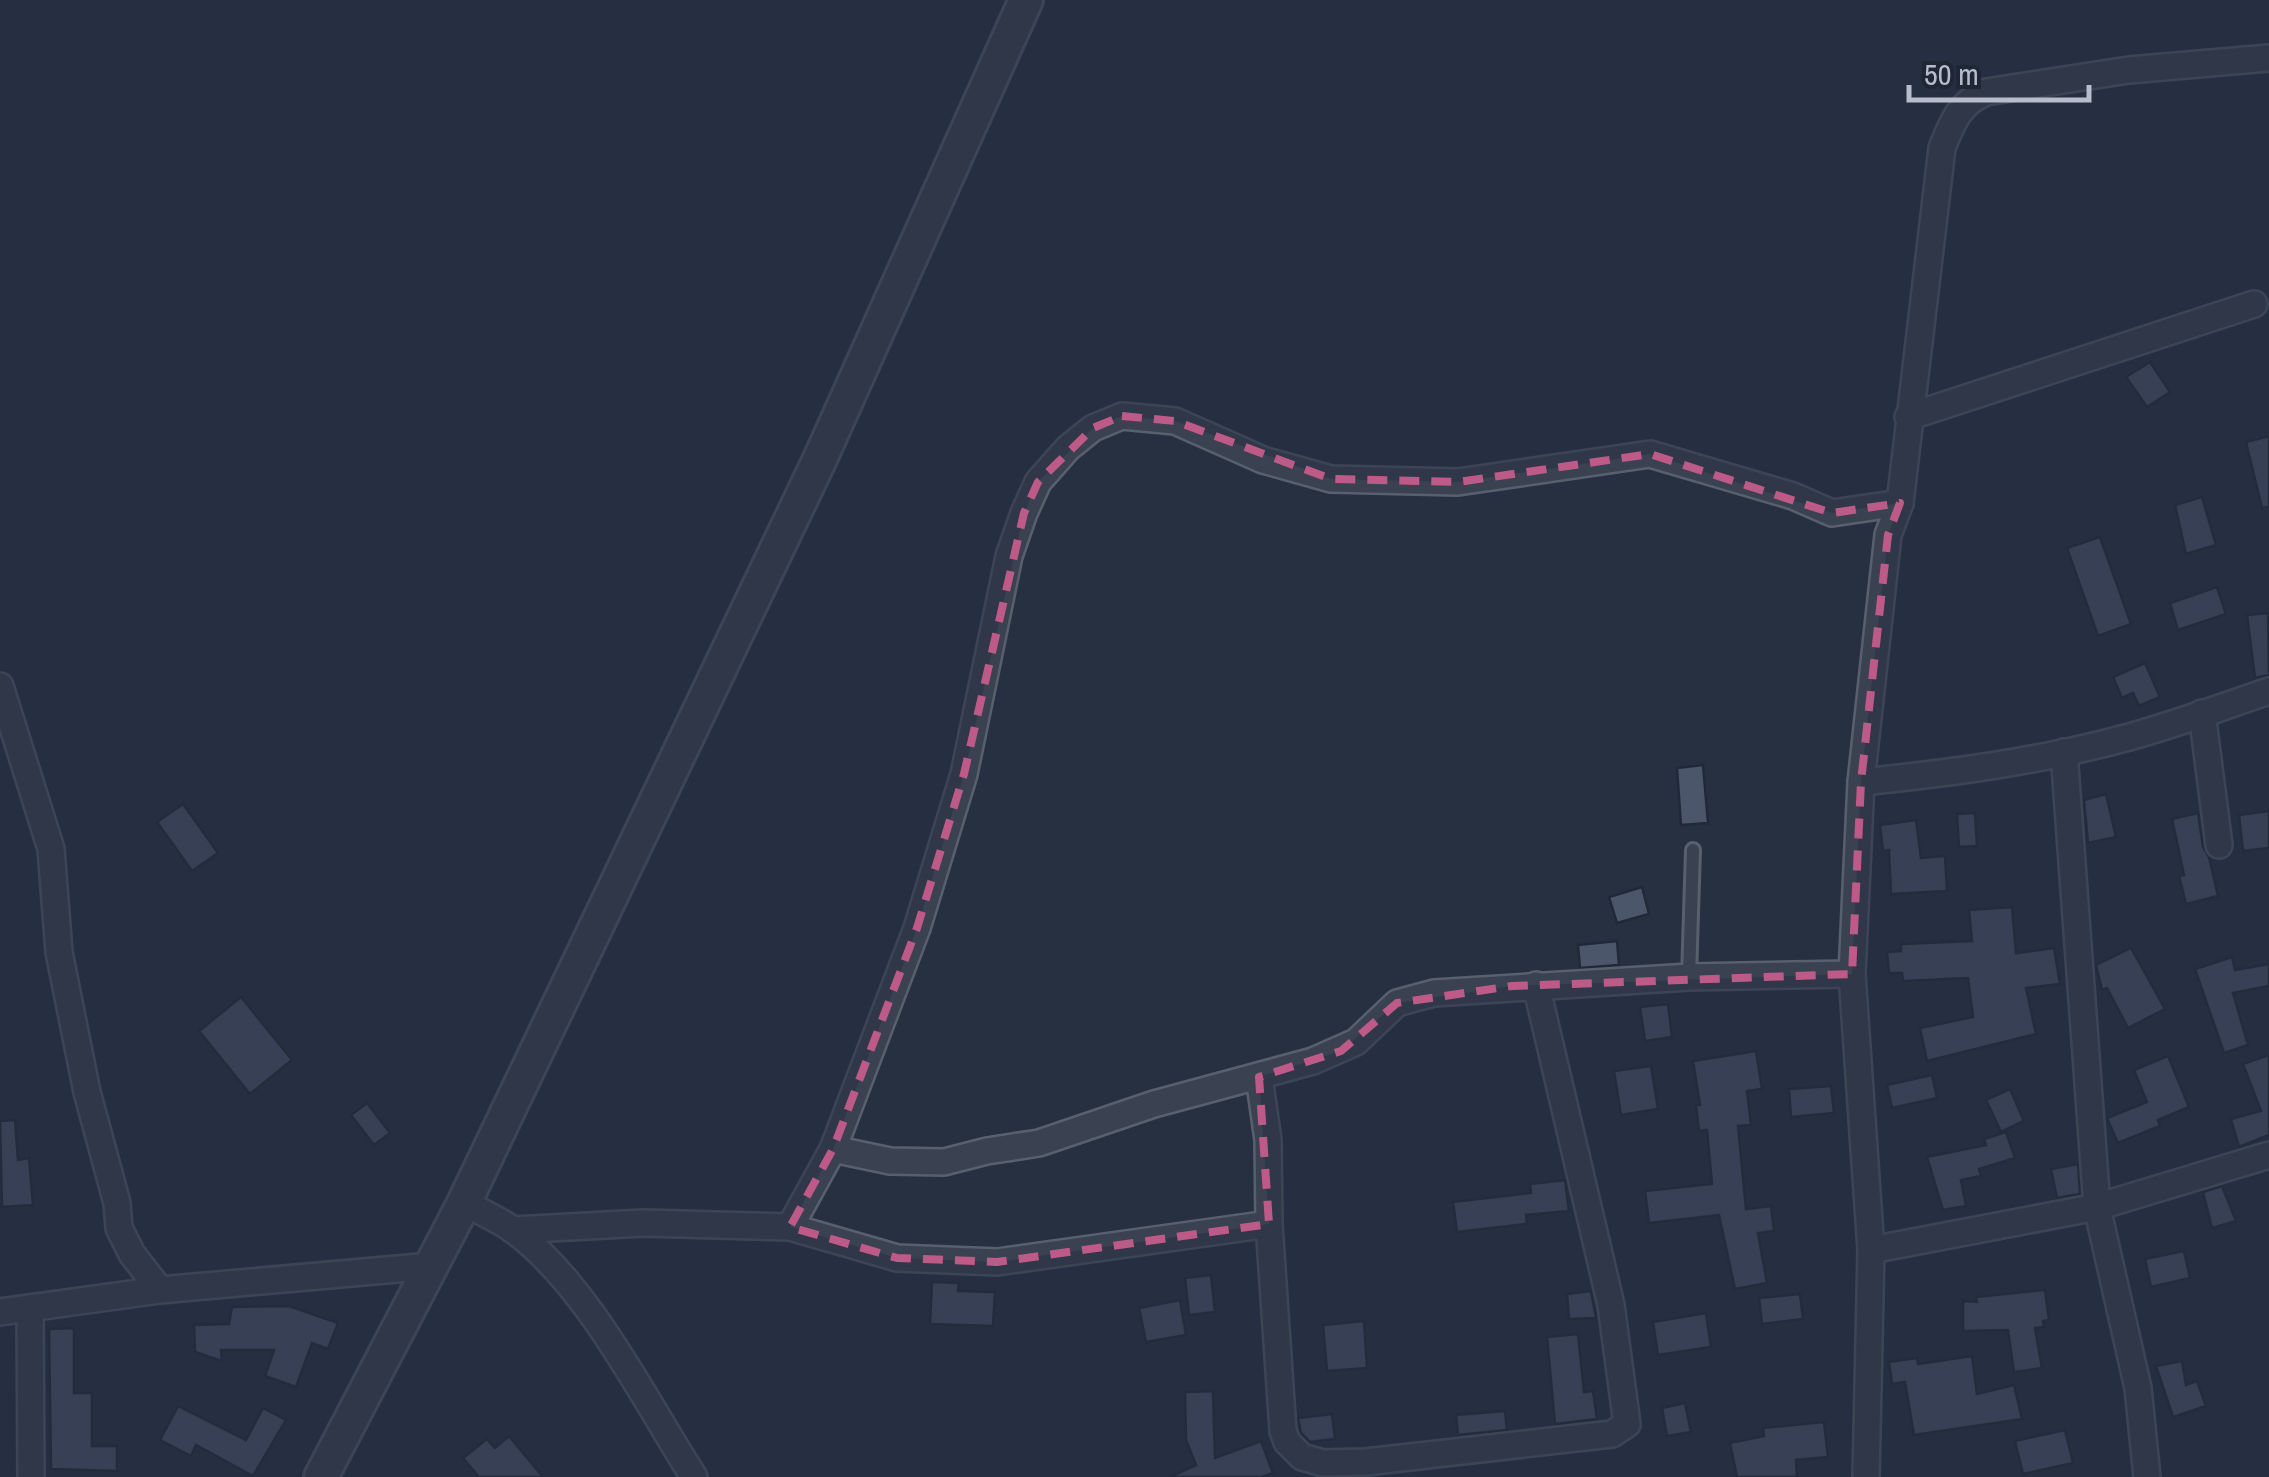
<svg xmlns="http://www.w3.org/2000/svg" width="2269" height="1477" viewBox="0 0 2269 1477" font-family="'Archivo Narrow',sans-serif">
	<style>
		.building { fill: #4c566a; stroke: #212938; stroke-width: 2.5 }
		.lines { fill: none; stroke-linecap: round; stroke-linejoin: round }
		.service-casing { stroke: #58606e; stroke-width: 18 }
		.minor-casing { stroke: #58606e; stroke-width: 30 }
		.tertiary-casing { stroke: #58606e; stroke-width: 38 }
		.service { stroke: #3a4251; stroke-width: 12 }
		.minor { stroke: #3a4251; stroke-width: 25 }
		.tertiary { stroke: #3a4251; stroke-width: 32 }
		.marked { fill: none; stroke: #be5a88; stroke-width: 8; stroke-dasharray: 20 12; stroke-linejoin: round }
	</style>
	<rect width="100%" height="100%" fill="#263041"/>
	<g class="building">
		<path d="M2150 362 2170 392 2147 407 2126 377Z"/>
		<path d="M2269 436V507L2262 508 2246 442Z"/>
		<path d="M2202 497 2216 545 2186 554 2175 505Z"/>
		<path d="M2100 537 2131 624 2098 636 2067 548Z"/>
		<path d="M2217 587 2226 614 2178 630 2170 603Z"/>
		<path d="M2268 613 2269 675 2255 678 2247 615Z"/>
		<path d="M2145 663 2160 697 2139 706 2133 693 2122 698 2113 677Z"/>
		<path d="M1703 765 1708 823 1681 825 1677 768Z"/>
		<path d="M2106 794 2116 837 2088 843 2084 800Z"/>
		<path d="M183 804 218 853 192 871 157 822Z"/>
		<path d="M2269 811V848L2243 851 2239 815Z"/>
		<path d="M1975 813 1977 846 1959 847 1957 814Z"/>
		<path d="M2198 813 2203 847 2209 857 2218 896 2186 904 2179 876 2184 875 2172 819Z"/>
		<path d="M1916 820 1921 858 1945 856 1947 891 1891 894 1889 850 1883 851 1880 825Z"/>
		<path d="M1642 887 1649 914 1617 923 1609 897Z"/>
		<path d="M2012 907 2016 953 2054 948 2060 984 2026 988 2036 1034 1927 1061 1920 1028 1973 1017 1968 978 1903 981 1902 973H1889L1887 952 1901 951V944L1972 941 1969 910Z"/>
		<path d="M1617 941 1619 965 1580 968 1578 945Z"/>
		<path d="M2131 948 2165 1009 2128 1028 2107 988 2102 990 2096 965Z"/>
		<path d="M2232 957 2235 970 2269 964V986L2233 993 2248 1045 2224 1053 2195 969Z"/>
		<path d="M241 997 292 1060 250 1094 199 1031Z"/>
		<path d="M1668 1004 1672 1037 1645 1041 1640 1007Z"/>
		<path d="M1756 1051 1762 1089 1747 1091 1751 1125 1738 1126 1746 1209 1771 1206 1774 1231 1758 1233 1767 1283 1735 1289 1719 1215 1649 1223 1645 1191 1712 1184 1707 1130 1699 1131 1696 1105H1700L1693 1061Z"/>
		<path d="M2269 1055V1135L2239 1147 2231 1119 2261 1111 2243 1064Z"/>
		<path d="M2168 1056 2189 1107 2158 1120 2160 1126 2118 1143 2107 1118 2147 1102 2134 1070Z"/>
		<path d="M1651 1066 1658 1109 1621 1115 1614 1071Z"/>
		<path d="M1932 1075 1937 1098 1892 1108 1887 1085Z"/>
		<path d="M1831 1086 1834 1113 1791 1117 1789 1089Z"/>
		<path d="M2010 1089 2024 1121 2001 1132 1986 1100Z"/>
		<path d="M367 1103 390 1133 374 1145 351 1115Z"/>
		<path d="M15 1120 18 1160 29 1158 33 1205 2 1207 0 1121Z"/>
		<path d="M2006 1132 2015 1158 1979 1169 1981 1176 1961 1180 1966 1206 1943 1210 1927 1157 1986 1145 1984 1139Z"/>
		<path d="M2078 1164 2080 1194 2057 1198 2051 1169Z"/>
		<path d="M1565 1180 1569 1211 1526 1215 1527 1224 1457 1232 1453 1202 1531 1193 1530 1184Z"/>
		<path d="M2222 1186 2236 1221 2212 1228 2203 1192Z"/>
		<path d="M2184 1251 2190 1278 2151 1287 2145 1259Z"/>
		<path d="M1211 1275 1215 1312 1189 1315 1185 1278Z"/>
		<path d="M932 1282 959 1283 958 1291 995 1292 993 1326 930 1324Z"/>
		<path d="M2045 1290 2049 1320 2043 1321 2044 1327 2035 1328 2042 1368 2014 1372 2008 1330 1963 1331V1301L1977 1302 1976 1297Z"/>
		<path d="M1591 1291 1596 1318 1569 1319 1567 1294Z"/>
		<path d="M1800 1294 1803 1319 1762 1324 1759 1298Z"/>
		<path d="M1180 1300 1186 1335 1146 1342 1139 1308Z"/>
		<path d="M289 1306 338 1323 328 1349 312 1343 296 1387 265 1376 274 1350H221L222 1361 195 1352 194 1325 229 1324 232 1307Z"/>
		<path d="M1706 1313 1711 1347 1658 1355 1653 1322Z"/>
		<path d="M1364 1321 1367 1368 1327 1371 1323 1325Z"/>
		<path d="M74 1328V1393H92V1446H117V1471L51 1469 49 1329Z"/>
		<path d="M1578 1334 1584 1392 1593 1391 1597 1419 1555 1424 1547 1337Z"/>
		<path d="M1972 1356 1977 1394 2014 1385 2022 1419 1914 1435 1905 1382 1892 1384 1889 1362 1917 1358 1918 1364Z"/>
		<path d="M2182 1361 2186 1385 2197 1381 2206 1406 2173 1417 2156 1366Z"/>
		<path d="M1213 1391 1215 1458 1261 1441 1273 1473 1262 1477H1170L1196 1465 1186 1440 1185 1392Z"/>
		<path d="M1685 1403 1691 1432 1667 1436 1662 1408Z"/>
		<path d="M178 1406 246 1440 263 1408 286 1420 253 1476 196 1445 191 1456 160 1440Z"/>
		<path d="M1505 1411 1507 1430 1458 1435 1456 1415Z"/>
		<path d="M1332 1414 1335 1439 1310 1442 1301 1433 1298 1418Z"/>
		<path d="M1824 1422 1828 1457 1796 1460 1797 1477H1737L1730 1443 1764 1436 1763 1428Z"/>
		<path d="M2065 1430 2073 1463 2023 1474 2015 1441Z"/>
		<path d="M509 1436 543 1477H479L463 1458 487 1439 495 1448Z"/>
	</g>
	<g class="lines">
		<defs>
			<path id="service" d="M1689 977 1693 850"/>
			<g id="minor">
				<path d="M1908 417 2254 304"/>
				<path d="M0 686 51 849 59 952 87 1092 117 1203 119 1228 132 1254 160 1290"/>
				<path d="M2202 713 2219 845"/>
				<path d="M1861 782C1951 773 2042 761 2129 737 2176 724 2222 707 2269 691"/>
				<path d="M833 1149 890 1161 944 1162 987 1151 1039 1143 1154 1104 1313 1061 1356 1042 1397 1003 1434 993 1689 977 1852 974"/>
				<path d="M464 1203C480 1211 497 1219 512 1229 587 1283 644 1399 694 1477"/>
				<path d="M1269 1224 1283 1431 1287 1442 1302 1457 1323 1463 1366 1462 1612 1434 1627 1424 1611 1305 1536 985"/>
				<path d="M790 1227 897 1258 997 1262 1269 1224 1268 1140 1259 1077"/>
				<path d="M513 1230 643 1223 790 1227 833 1149 917 928 964 774 1009 556 1024 513 1038 482 1068 448 1093 428 1122 416 1175 421 1263 460 1331 479 1458 482 1650 454 1793 496 1832 513 1900 503"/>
				<path d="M1871 1250 2097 1207 2064 752"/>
				<path d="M30 1308 31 1477"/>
				<path d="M0 1312 160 1290 431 1266"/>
				<path d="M1866 1477 1871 1250 1852 974 1861 782 1888 535 1900 503 1942 148C1952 123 1959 103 1986 92L2129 70 2269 58"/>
				<path d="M2147 1477 2138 1388 2097 1207 2269 1155"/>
			</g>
			<path id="tertiary" d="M321 1477 464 1203 820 459 1026 0"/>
		</defs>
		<use href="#service" class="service-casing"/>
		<use href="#minor" class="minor-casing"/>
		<use href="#tertiary" class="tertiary-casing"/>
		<use href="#service" class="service"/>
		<use href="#minor" class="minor"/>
		<use href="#tertiary" class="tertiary"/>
	</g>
	<path d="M0 0H2269V1477H0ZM1122 416 1175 421 1331 479 1458 482 1650 454 1832 513 1900 503 1888 535 1861 782 1852 974 1512 986 1397 1003 1341 1051 1259 1077 1269 1224 997 1262 897 1258 790 1227 833 1149 917 928 964 774 1024 513 1038 482 1093 428Z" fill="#263041" fill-opacity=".55" fill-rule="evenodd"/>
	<path class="marked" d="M1122 416 1175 421 1331 479 1458 482 1650 454 1832 513 1900 503 1888 535 1861 782 1852 974 1512 986 1397 1003 1341 1051 1259 1077 1269 1224 997 1262 897 1258 790 1227 833 1149 917 928 964 774 1024 513 1038 482 1093 428Z"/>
	<path d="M1909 85v15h180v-15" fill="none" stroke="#b7bdcb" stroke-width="5"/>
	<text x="1924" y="85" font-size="30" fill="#b7bdcb" stroke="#1f2736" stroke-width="8" paint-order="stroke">50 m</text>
</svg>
